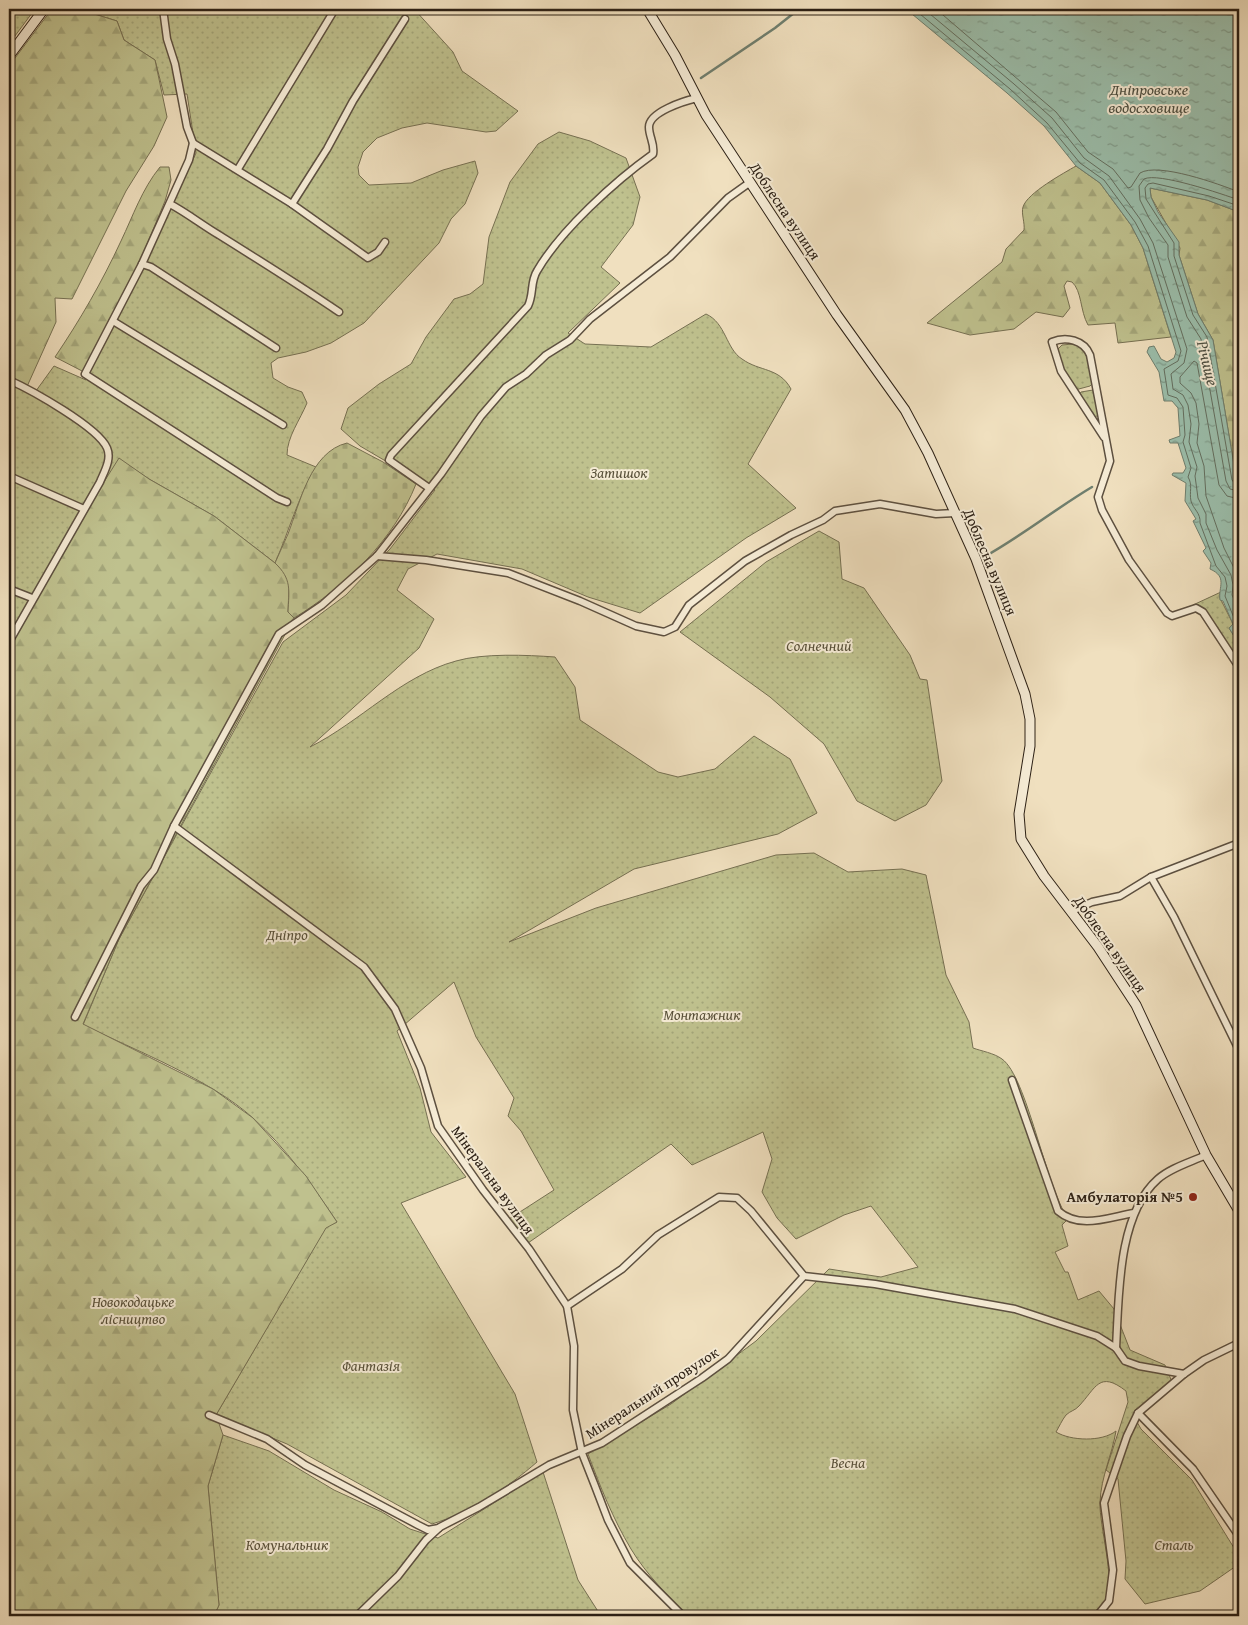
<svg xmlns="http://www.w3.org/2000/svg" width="1248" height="1625" viewBox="0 0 1248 1625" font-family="'Gentium Book Plus',serif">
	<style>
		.green { fill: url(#green-dots); stroke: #767052 }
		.forest { fill: url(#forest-firs); stroke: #767052 }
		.cemetery { fill: url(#cemetery-stones); stroke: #767052 }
		.water { fill: url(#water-ripples); stroke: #6f7f6f }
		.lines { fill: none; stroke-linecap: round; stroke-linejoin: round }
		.shore { stroke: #646f60; stroke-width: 1 }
		.stream { stroke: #6f7f6f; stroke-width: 2.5 }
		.street-casing { stroke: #5d5040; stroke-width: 9 }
		.secondary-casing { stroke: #2c2015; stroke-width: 11 }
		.street { stroke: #f5ebd5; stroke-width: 6 }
		.secondary { stroke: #f5ebd5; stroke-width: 9 }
		.poi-dot { fill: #8f2418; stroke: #f5ebd5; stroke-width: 2 }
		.labels { text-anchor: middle; stroke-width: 4; stroke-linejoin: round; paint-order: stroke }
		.street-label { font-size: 15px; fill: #2c2015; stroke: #f5ebd5 }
		.park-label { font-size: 15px; font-style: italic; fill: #585039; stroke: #f5ebd5 }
		.poi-label { font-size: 15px; font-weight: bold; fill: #2c2015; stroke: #f5ebd5; text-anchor: end }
		.water-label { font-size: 16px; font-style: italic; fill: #4d4f42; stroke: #f5ebd5 }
	</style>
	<defs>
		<pattern id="green-dots" width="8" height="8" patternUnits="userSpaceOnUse" patternTransform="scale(1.25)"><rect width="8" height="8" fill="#bfc18e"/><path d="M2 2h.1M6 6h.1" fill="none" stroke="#a4a67a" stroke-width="1.8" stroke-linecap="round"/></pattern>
		<pattern id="forest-firs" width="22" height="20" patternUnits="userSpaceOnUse" patternTransform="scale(1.25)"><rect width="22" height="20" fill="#bfc18e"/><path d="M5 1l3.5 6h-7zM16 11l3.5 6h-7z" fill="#a4a67a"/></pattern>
		<pattern id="cemetery-stones" width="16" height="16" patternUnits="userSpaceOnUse" patternTransform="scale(1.25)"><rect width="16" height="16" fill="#bfc18e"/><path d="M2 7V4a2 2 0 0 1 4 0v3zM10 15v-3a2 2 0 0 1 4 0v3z" fill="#a4a67a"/></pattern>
		<pattern id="water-ripples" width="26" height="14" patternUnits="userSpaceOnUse" patternTransform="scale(1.25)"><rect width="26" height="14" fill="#9bbeab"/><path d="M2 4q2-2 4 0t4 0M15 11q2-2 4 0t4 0" fill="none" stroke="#7f9a8a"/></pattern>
	</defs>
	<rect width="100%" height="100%" fill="#f0e0bf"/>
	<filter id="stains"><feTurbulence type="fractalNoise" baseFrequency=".004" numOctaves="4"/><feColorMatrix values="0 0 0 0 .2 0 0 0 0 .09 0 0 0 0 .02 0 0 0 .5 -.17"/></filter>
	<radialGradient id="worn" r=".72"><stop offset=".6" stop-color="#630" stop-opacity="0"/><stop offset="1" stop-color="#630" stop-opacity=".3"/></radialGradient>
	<g class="green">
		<path d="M9 9H35L9 44Z"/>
		<path d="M78 9H414L453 52 462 71 518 111 496 131 486 132 427 123 402 128 377 138 363 152 358 167 359 175 369 185 411 183 443 170 475 161 478 173 465 204 451 219 439 243 364 323 331 343 306 352 278 358 271 363 273 378 288 387 302 392 307 403C300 420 287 437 287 455L316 467C297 499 290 529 275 563L214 516 149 479 119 459 9 644V384L33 395 54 366 86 380 149 256 196 153 187 94 164 95 155 60 124 40 117 21Z"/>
		<path d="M559 132 590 141 626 158 640 197 633 225 601 267 620 283 568 333 585 344 651 347 706 314C726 323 726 349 742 359 760 372 779 367 791 389L748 464 796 508 746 538 640 613 588 597 522 569 437 554 408 569 397 590 434 619 419 648 310 747C360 722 401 676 456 661 483 653 527 655 555 657L575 687 580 720 658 772 678 777 715 769 754 736 790 759 817 813 778 834 634 869 509 942 596 908 776 855 814 853 848 872 902 869 926 875 946 975 969 1022 973 1048C981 1051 994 1053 1002 1059 1027 1077 1045 1184 1068 1219L1062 1225 1068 1246 1055 1252 1065 1272H1068L1078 1300 1099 1291 1114 1309 1130 1350 1165 1365 1172 1382 1133 1415 1141 1429 1192 1480 1239 1556V1564L1200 1591 1145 1604 1125 1579 1126 1561 1118 1479 1106 1470 1128 1402 1126 1391C1099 1370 1096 1388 1079 1406 1076 1410 1070 1411 1066 1415 1062 1420 1059 1427 1056 1432 1071 1441 1102 1442 1116 1431 1112 1455 1101 1477 1100 1502 1099 1526 1116 1581 1106 1600 1103 1606 1095 1611 1090 1616H688C668 1596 646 1574 631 1549 613 1519 600 1486 588 1454L671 1404 756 1341 829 1269 881 1277 918 1267 871 1206 844 1215 796 1239 777 1218 762 1192 772 1159 763 1132 692 1165 671 1144 528 1243 509 1219 554 1190 521 1131 508 1116 514 1098 476 1037 454 982 397 1031 420 1088 431 1132 466 1177 401 1203 515 1394 537 1462C506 1489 471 1512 432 1524L287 1444 216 1415 326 1227 337 1222C312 1185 286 1148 253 1118 211 1080 135 1050 83 1025L119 939 283 642 346 595 390 549 435 490 360 446 341 429 348 408 379 384 411 364 426 337 454 299 470 294 483 284 489 237 510 182 538 144Z"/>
		<path d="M1073 344C1090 350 1090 368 1092 384L1090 386 1075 390 1062 368 1057 350 1062 345Z"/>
		<path d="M1093 390 1098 415 1094 418 1079 395 1081 392Z"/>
		<path d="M819 531 839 542 842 579 864 588 910 655 920 679 927 680 942 781 926 805 895 821 857 801 824 744 770 697 680 632 766 562Z"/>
		<path d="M1221 592 1219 596 1233 624 1229 628 1234 636 1239 634V648L1236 651 1239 656V671L1202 614 1194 610 1193 605Z"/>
		<path d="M223 1435 269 1451 334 1490 382 1512 410 1529 438 1538 543 1472 578 1580 601 1616H213L219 1605 208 1486Z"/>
	</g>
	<g class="forest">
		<path d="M52 9H78L117 21 124 40 155 60 167 117 154 146 126 191 72 299 55 298 56 322 25 391 9 384V66Z"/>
		<path d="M1076 166 1100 183 1131 225 1143 248 1171 337 1118 343 1115 323 1088 325C1080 311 1082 291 1072 282L1067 281 1064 286 1070 308 1063 317 1036 312 1014 329 970 335 927 323 1002 262 1006 249 1024 230C1025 223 1021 213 1023 207 1027 193 1064 173 1076 166Z"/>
		<path d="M160 167H169L171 180 165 201 140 261 84 372 55 357C80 320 102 282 121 241 133 216 142 189 160 167Z"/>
		<path d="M1150 188 1207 200 1239 212V495L1213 340 1198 314 1179 255 1180 248 1151 197Z"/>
		<path d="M119 458 149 479 214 516 275 563 286 573 289 586 288 612 294 618 119 939 83 1024 213 1089 253 1118 306 1176 337 1222 326 1228 216 1415 223 1435 208 1486 219 1605 214 1616H9V644L33 595Z"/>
	</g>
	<path class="cemetery" d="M347 443 383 462 416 484C394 540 345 587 294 618L288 612C289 590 292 579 275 563 279 553 284 544 288 534 300 503 310 452 347 443Z"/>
	<path class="water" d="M906 9H1239V212L1207 200 1150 188 1151 197 1158 212 1179 242V255L1198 314 1213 340 1239 495V634L1234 636 1229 628 1233 624 1223 601 1220 600C1218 587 1228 577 1210 569L1211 563 1203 551 1206 548 1193 521 1196 519 1185 501 1186 483 1172 475 1173 473H1183L1186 468 1178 443H1170L1169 440 1180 436 1178 408 1172 401H1164L1159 372 1147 352 1149 347 1154 346 1161 359 1167 362 1174 358 1176 352 1143 248 1131 225 1100 183 1076 166 1044 126 1007 93Z"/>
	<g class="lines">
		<g class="shore">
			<path d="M914 9 1010 89 1047 123 1080 163 1104 180 1135 222 1148 246 1181 351 1178 361 1164 369 1168 395 1177 398 1183 407 1185 435 1183 442 1191 468 1188 477C1193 485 1189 492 1191 501 1193 509 1201 513 1200 523L1216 566 1225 577 1227 586 1225 596 1239 630"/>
			<path d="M924 9 1014 84 1052 118 1084 158 1109 176 1140 219 1153 243 1187 349 1184 363 1171 374 1173 389 1183 395 1188 405 1191 424 1189 442 1197 467 1195 476 1198 498 1206 514V523L1217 550 1231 575 1233 585 1232 595 1239 610"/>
			<path d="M936 9 1056 112 1088 152 1113 169 1128 188 1131 187 1140 173C1158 162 1219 184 1239 192"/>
			<path d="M1239 200C1222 194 1158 172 1144 179L1139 186 1140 200 1149 218 1168 245V257L1187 317 1201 339 1226 481 1230 489 1239 491"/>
			<path d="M1239 206 1209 196 1153 183 1148 184 1145 188 1146 199 1174 243V256L1193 315 1207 337 1232 480 1235 484 1239 485"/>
			<path d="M1239 499 1227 496 1219 485 1197 363 1194 361 1180 377V383L1191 393 1196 403 1199 424 1197 443 1204 466 1206 496 1224 548 1239 578"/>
		</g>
		<g class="stream">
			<path d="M701 78 775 28 799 9"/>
			<path d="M984 557C1022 536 1055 509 1092 487"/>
		</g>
		<defs>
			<g id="street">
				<path d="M163 9 167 39 175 64 187 127 193 143 189 160 142 264 85 374 277 498 287 502"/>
				<path d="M193 143 292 204 368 258 378 252 385 242"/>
				<path d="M238 169 335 9"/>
				<path d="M170 204C187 213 202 225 219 235 259 260 299 285 339 312"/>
				<path d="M292 204 327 149 353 101 405 19"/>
				<path d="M142 264 151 267 276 348"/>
				<path d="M113 321 283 425"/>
				<path d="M9 380C31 390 98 427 107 448 112 459 104 472 100 482L9 642"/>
				<path d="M1104 437 1061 371 1052 342C1066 336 1084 340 1090 355L1110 461 1098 497 1102 510 1129 560 1167 613 1172 616 1196 608 1203 612 1239 667"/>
				<path d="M9 476 84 509"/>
				<path d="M429 488 389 460 391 455 528 306C534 294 530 282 537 271 560 231 615 181 653 154 655 144 649 137 649 127 649 112 684 101 697 98"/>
				<path d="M377 556 426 560 508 573 580 601 636 626 664 632 675 627 689 605 745 561 791 535 823 520 835 511 880 504 936 514 955 513"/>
				<path d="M9 589 32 598"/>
				<path d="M174 826 364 967 395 1009 421 1068 438 1126 483 1190 529 1249 567 1306 574 1346 573 1410 582 1453 595 1486 608 1520 630 1563 683 1616"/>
				<path d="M1151 877 1174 917 1239 1050"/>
				<path d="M1072 911 1092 902 1120 896 1151 877 1239 843"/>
				<path d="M75 1017 141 886 154 870 174 826 279 634 322 605 377 556 441 474 481 416 506 387 526 374 546 355 570 340 590 319 670 257 728 198 749 183"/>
				<path d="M1012 1080 1058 1211C1080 1230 1109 1217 1134 1213"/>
				<path d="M567 1306 622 1269 658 1235 719 1197 737 1198 751 1211 804 1276 875 1284 1015 1309 1097 1336 1116 1348 1125 1361 1139 1366 1184 1374"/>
				<path d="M1116 1348C1119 1298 1117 1215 1158 1179 1170 1168 1191 1162 1206 1155"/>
				<path d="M1138 1413 1193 1469 1239 1536"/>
				<path d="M209 1415 267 1439 305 1465 418 1525 428 1530 439 1528"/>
				<path d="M357 1616 398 1576 426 1540 440 1527 479 1507 549 1465 602 1443 702 1378 728 1359 804 1276"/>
				<path d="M1097 1616 1109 1601 1113 1570 1104 1503 1127 1436 1138 1413 1184 1374 1204 1360 1239 1343"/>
			</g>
			<g id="secondary">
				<path d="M647 9 675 55 706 115 837 315 905 410 928 453 976 559 1025 694 1030 719V746L1019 814 1021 839 1044 876 1098 947 1136 1005 1206 1155 1239 1211"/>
				<path d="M9 56 44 9"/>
			</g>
		</defs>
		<use href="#street" class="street-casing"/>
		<use href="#secondary" class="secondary-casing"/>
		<use href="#street" class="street"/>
		<use href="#secondary" class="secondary"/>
	</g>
	<circle class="poi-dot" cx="1193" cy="1197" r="5"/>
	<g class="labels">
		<g class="street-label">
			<text transform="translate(785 211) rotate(56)" y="5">Доблесна вулиця</text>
			<text transform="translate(990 562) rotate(67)" y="5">Доблесна вулиця</text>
			<text transform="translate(1110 944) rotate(55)" y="5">Доблесна вулиця</text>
			<text transform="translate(493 1180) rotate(54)" y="5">Мінеральна вулиця</text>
			<text transform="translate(652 1393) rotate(-33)" y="5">Мінеральний провулок</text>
		</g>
		<g class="park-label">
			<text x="619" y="478">Затишок</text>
			<text x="819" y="651">Солнечний</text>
			<text x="287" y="940">Дніпро</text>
			<text x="702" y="1020">Монтажник</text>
			<text x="133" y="1307">Новокодацьке<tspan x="133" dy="17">лісництво</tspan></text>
			<text x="371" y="1371">Фантазія</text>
			<text x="848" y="1468">Весна</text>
			<text x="287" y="1550">Комунальник</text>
			<text x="1174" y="1550">Сталь</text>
		</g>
		<g class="poi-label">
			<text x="1183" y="1202">Амбулаторія №5</text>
		</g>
		<g class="water-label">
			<text x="1149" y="95">Дніпровське<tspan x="1149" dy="18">водосховище</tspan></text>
			<text transform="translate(1208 363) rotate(76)" y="6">Річище</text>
		</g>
	</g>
	<rect width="1248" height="1625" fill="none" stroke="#f0e0bf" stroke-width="30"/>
	<rect x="10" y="10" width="1228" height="1605" fill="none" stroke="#2c2015" stroke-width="2.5"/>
	<rect x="15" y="15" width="1218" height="1595" fill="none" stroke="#2c2015"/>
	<rect width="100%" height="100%" filter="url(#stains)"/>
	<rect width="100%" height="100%" fill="url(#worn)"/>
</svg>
